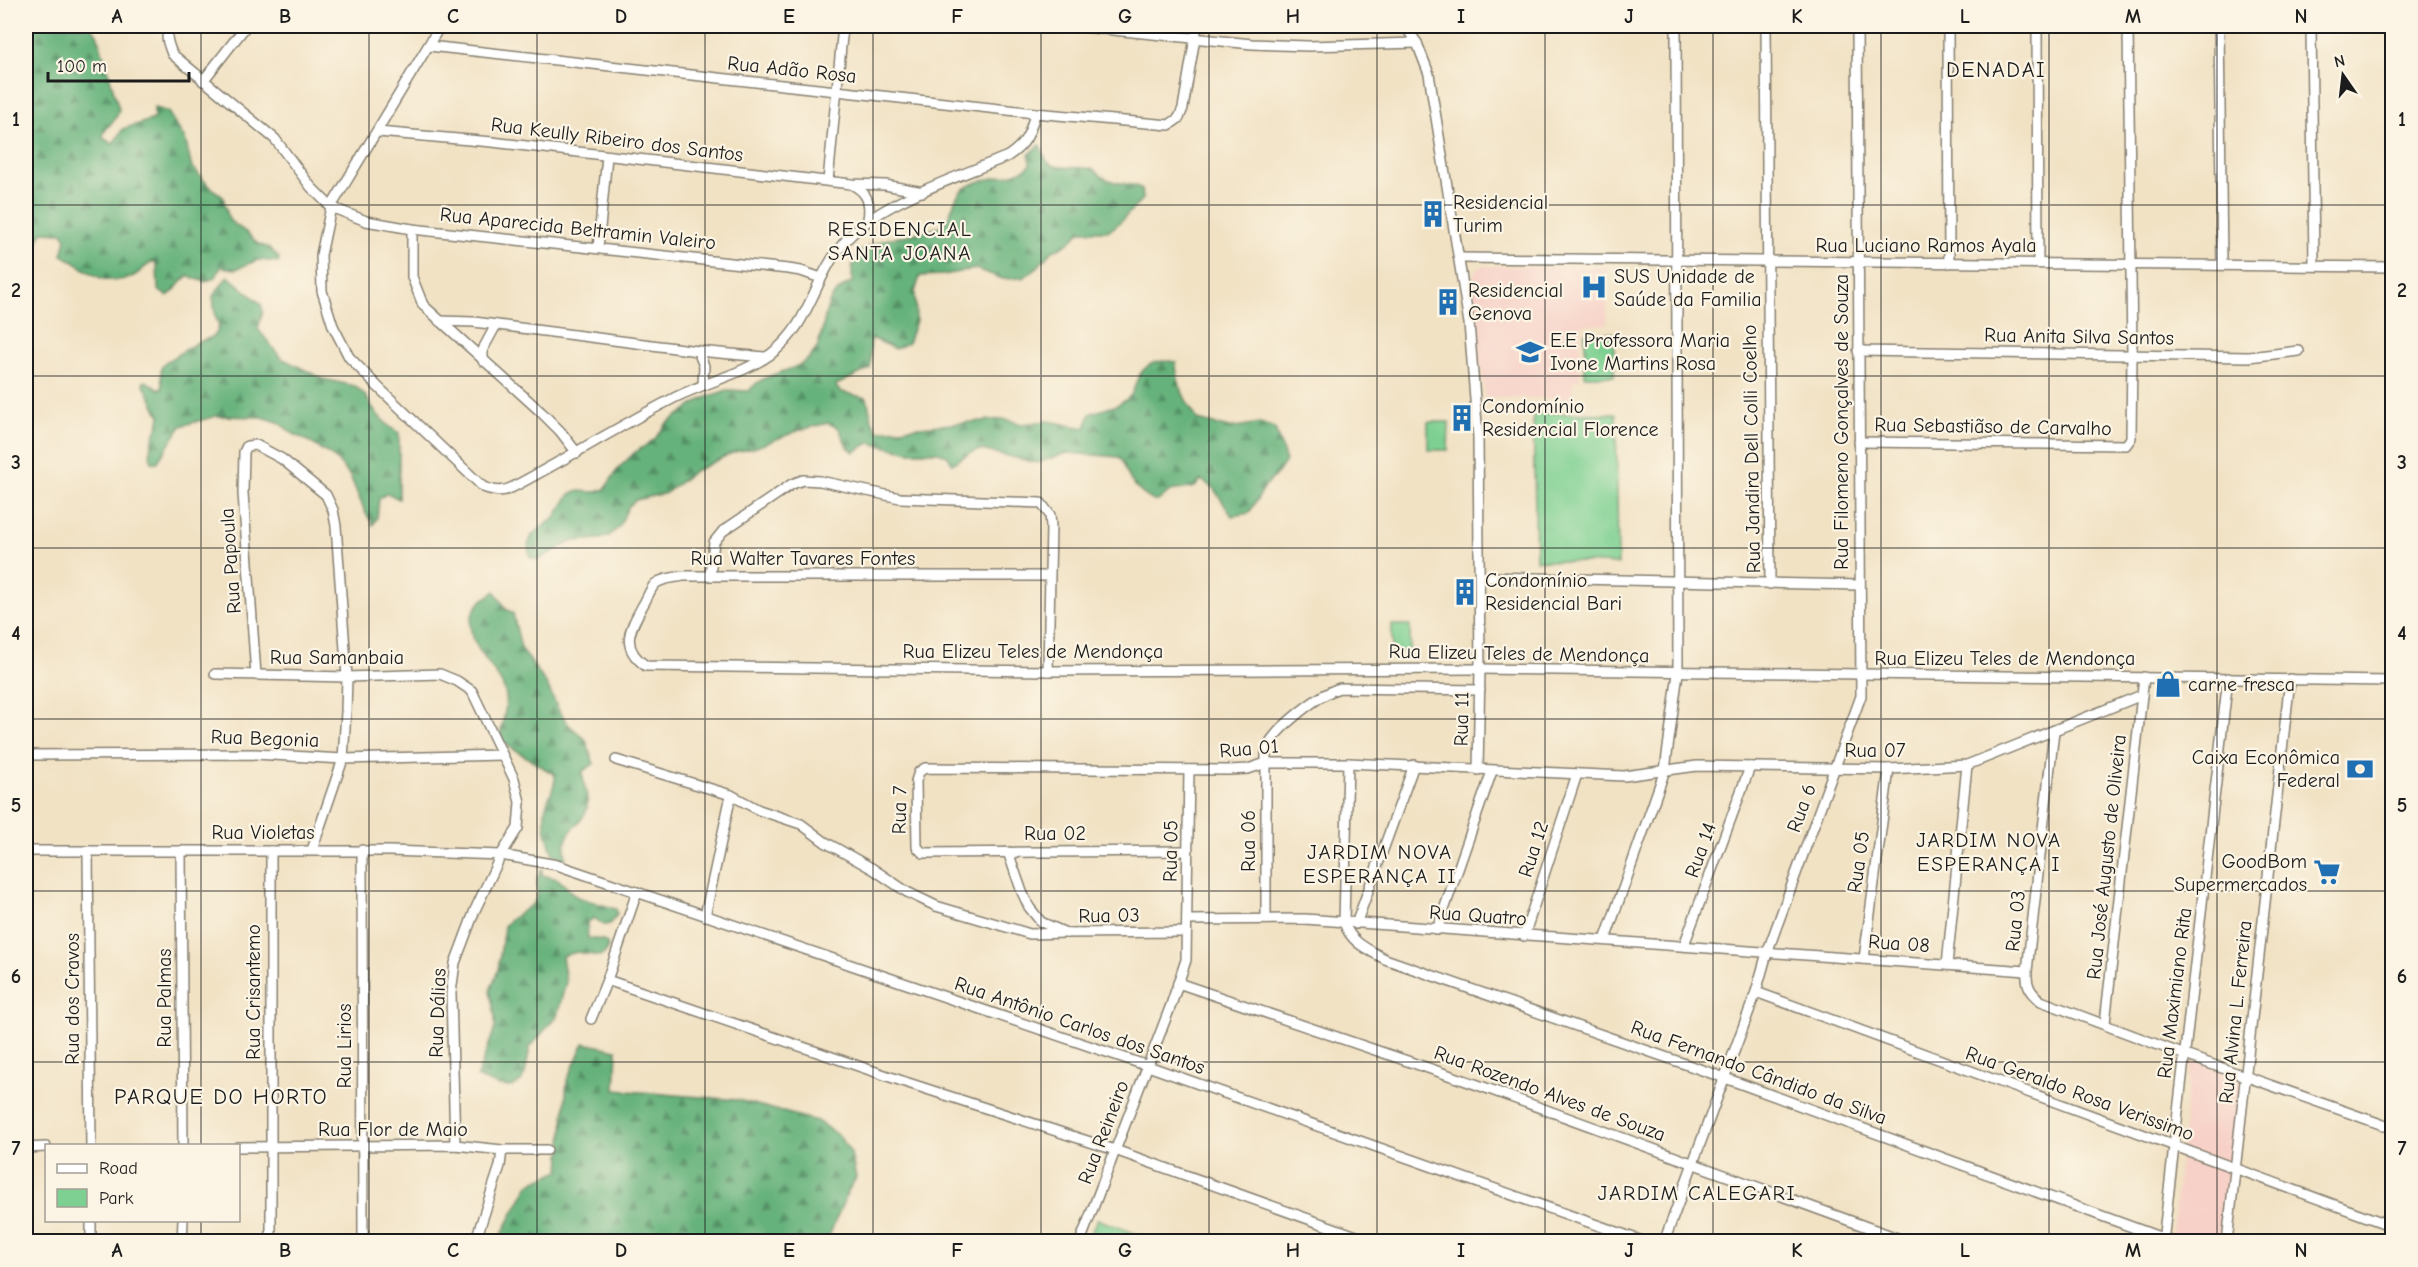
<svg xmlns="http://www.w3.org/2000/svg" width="2418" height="1267" viewBox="0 0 2418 1267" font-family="'Comic Neue',sans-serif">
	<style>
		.built { fill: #f7d1c7 }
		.green { fill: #7ed092; stroke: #4d7657; stroke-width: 1.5 }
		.forest { fill: url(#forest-firs); stroke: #41674c; stroke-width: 1.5 }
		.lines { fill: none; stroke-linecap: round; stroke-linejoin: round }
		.minor-casing { stroke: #867f70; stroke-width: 12 }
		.minor { stroke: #fff; stroke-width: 9 }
		.grid { fill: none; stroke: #1c1c1c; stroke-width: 1.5; stroke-opacity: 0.55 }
		.labels { text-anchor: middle; stroke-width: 4.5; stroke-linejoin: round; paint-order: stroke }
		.street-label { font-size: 20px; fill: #1c1c1c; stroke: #fcf5e5 }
		.poi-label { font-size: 20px; fill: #1c1c1c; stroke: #fcf5e5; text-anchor: start }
		.neighbourhood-label { font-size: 21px; letter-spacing: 1.5px; fill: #1c1c1c; stroke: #fcf5e5 }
		.quarter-label { font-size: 22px; letter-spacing: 1.5px; fill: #1c1c1c; stroke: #fcf5e5 }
		.neatline { fill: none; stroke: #1c1c1c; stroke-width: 2 }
		.grid-label { font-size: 20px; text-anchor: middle; font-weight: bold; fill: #1c1c1c }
	</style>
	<defs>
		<pattern id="forest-firs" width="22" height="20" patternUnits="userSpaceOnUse" patternTransform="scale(1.5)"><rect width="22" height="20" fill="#66b27c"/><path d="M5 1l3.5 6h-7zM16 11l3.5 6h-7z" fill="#539065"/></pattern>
	</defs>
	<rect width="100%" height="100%" fill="#fcf5e5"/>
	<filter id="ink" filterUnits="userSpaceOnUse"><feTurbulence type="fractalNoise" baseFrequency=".0167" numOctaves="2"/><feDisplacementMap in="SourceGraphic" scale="12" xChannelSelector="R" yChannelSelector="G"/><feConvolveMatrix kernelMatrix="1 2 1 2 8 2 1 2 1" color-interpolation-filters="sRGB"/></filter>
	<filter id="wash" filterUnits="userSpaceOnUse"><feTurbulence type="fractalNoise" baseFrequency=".008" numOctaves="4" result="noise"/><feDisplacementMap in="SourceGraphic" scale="24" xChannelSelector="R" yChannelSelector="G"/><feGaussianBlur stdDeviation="1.35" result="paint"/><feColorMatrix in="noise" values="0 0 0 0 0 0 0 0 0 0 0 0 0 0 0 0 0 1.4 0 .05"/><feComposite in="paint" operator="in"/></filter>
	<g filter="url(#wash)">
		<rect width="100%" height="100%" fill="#f1e2c4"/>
		<g class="built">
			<path d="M1483 266 1607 268V324L1580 325V380H1573L1572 398H1485L1471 280 1476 270Z"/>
			<path d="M2191 1061 2245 1079 2226 1241 2171 1242Z"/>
		</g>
		<g class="green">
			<rect x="1585" y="333" width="29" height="43"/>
			<path d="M1533 413 1616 414 1618 564 1536 560Z"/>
			<path d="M1428 422H1449L1448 450H1428Z"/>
			<rect x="1392" y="625" width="18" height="27"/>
			<path d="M1097 1219 1155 1241H1088Z"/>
		</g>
		<g class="forest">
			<path d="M26 26H91L97 34 119 109 117 116 104 132 103 138 113 144 123 129 154 119V107L168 112 186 141 191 165 207 184 223 197 229 220 247 233 258 244 269 248 279 258V262L258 260 236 269 221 267 216 277 205 282 188 276C177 282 177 292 167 296L158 290 157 265 154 261C145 265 140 274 131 277 101 289 86 267 62 255L66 239 63 233 42 232 36 244 38 260 26 267Z"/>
			<path d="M1039 145C1045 150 1043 160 1050 164 1062 171 1079 165 1091 169 1098 171 1101 177 1106 179 1118 185 1131 182 1142 189L1143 199 1115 227 1107 231H1081L1068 243 1051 252 1034 271 1022 278 1003 279 976 269 943 275 920 276 915 292 916 321 908 343 895 349 872 338C867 350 873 358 870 369L836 385V387L842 392 867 398 872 421 878 431 1003 419 1022 424 1048 421 1085 428 1090 414C1103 408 1119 407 1129 397 1134 393 1134 386 1137 380 1145 362 1158 359 1176 362 1176 384 1186 402 1198 420L1229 428 1260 423 1275 428 1286 461 1277 474 1265 486 1249 513 1232 516 1214 489 1201 480 1195 487 1170 491 1158 501H1154C1142 495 1132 485 1127 473 1124 466 1124 462 1118 457L1067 453 1037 463 981 450 970 453 952 464 947 455 938 452H910L869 443 854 452 847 446 839 428 828 423 800 430 754 448 734 452 693 472 666 493 636 500 628 507 619 527 609 536 600 539 572 541 538 560 530 557 528 545 532 535 555 517 570 494 576 491 596 492 605 489 618 469 634 453 655 439 666 424 702 399 727 390 749 391C765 369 801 374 815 351 818 348 819 342 820 338 829 308 822 298 853 281 843 236 908 238 936 228 953 223 950 202 961 191 979 175 1017 179 1030 165L1029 155Z"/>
			<path d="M228 276 261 304 263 311 258 329 281 358 323 379 355 386 365 395 376 413 390 427 399 433V499L387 493 379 499 377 518 373 525 365 512 350 476 335 458 308 441 292 433 278 422 262 417 216 416 181 426 157 463 152 462C145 444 159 432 160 416L143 383 146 381 158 389H162L161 369 164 363 198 342 210 338 216 334 219 326 215 315 213 296Z"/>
			<path d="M495 591 506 609 513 613 521 648 547 685 559 711 568 724 586 740 594 764 583 771C582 784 589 795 587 808 582 828 560 829 566 858L564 859 553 855C547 837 541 821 547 803 550 794 556 785 555 775L499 740C501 725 510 702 504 689 494 662 455 637 477 606 481 599 489 596 495 591Z"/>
			<path d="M542 869V875L558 879 577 897 616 909 617 914 610 924 604 925 594 918 587 923 588 938 603 940 607 943 608 948 605 953 599 956 577 952 562 956 566 982 557 1016 530 1047 525 1074 521 1082 512 1087 499 1086 477 1077 495 1028V1016L490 991 498 970 504 926 510 920 534 903 537 896V878Z"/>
			<path d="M584 1043 617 1050 615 1090 738 1100 817 1121 839 1136 851 1153 856 1178 848 1191 827 1241H498L529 1184 560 1170 567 1080Z"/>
		</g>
	</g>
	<g filter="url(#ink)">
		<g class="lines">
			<defs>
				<g id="minor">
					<path d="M171 26C164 36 168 43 172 54L275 139 311 187 331 207 366 221 412 229 788 269 801 271 821 278"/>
					<path d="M440 26 331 207 321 255 322 291 333 326 349 357 377 386 483 487C495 491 502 493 513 487 568 458 621 425 676 397 706 382 743 374 771 354 810 325 813 280 842 245 876 202 957 178 1008 156 1026 144 1030 134 1035 113"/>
					<path d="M1073 26 1252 44 1308 46 1417 43"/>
					<path d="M1405 26 1417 43 1429 74 1469 323 1478 437 1480 669 1478 770"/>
					<path d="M1766 26 1770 584"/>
					<path d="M1948 26 1949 263"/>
					<path d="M2037 26 2038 263"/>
					<path d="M2219 26 2222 264"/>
					<path d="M2311 26 2314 265"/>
					<path d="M429 46 1035 113 1169 125 1179 118 1183 108 1197 26"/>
					<path d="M203 81 246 26"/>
					<path d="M378 132 492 142 851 184 885 185 923 192"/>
					<path d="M828 181 843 26"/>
					<path d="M851 184C867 192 871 202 868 219"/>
					<path d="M412 229V277L423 305 541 412 560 431 577 453"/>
					<path d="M598 248 607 156"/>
					<path d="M1459 258 2392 267"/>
					<path d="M439 321 474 322 698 351 764 357"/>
					<path d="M698 351 704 366 703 385"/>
					<path d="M1858 351 2249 357 2299 351"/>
					<path d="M483 361V349L496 325"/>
					<path d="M1859 442 2126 445 2131 438 2132 355 2128 26"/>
					<path d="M710 575 714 542 723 531 792 484 803 480 820 481 900 498 1041 503 1050 515 1051 526 1048 671"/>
					<path d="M1049 576H683C674 578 662 578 655 584 650 589 647 599 643 605 630 629 619 647 646 666L1048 671 1480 669 2392 681"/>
					<path d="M1480 577 1860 585"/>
					<path d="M215 674 347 677 440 674 457 681 472 691 514 779 520 802 518 828 501 855 475 910 455 963 451 993 455 1145"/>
					<path d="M256 675 243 493 244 452 247 446 256 445 282 459 326 495 333 510 336 526 347 677 346 712 343 759 312 850"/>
					<path d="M2054 731 2027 971C2026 985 2030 992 2041 1001L2185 1055 2392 1128"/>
					<path d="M26 755 255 754 343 759 502 755"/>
					<path d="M616 760 731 795 759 810 801 824 825 842 873 869 907 892 936 906 1030 934 1066 933"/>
					<path d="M1348 763 1344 922C1350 942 1367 949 1385 959L1725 1078 2173 1242"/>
					<path d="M362 850 363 1242"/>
					<path d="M26 851H390L501 855 557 865 1148 1066 1645 1242"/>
					<path d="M181 851 183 1146"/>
					<path d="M1187 851 923 853 917 847 916 781 919 772 925 768 1229 770 1248 769 1266 763H1348L1624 776 1697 766 1889 769 1967 765 2142 695 2144 677"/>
					<path d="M88 852 91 1146"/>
					<path d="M1008 852 1022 892 1029 907 1041 922 1066 933 1186 932"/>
					<path d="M705 916 731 795"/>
					<path d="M1266 919V750C1273 730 1319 694 1340 688L1480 690"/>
					<path d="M1187 920 1305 919 2027 971"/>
					<path d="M1356 924 1414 765"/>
					<path d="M1437 930 1492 771"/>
					<path d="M1524 936 1577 774"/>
					<path d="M1605 940 1665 770 1678 673 1676 26"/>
					<path d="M1684 945 1750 767"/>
					<path d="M1864 959 1889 769"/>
					<path d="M1947 965 1967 765"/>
					<path d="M607 980 905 1082 1115 1150 1373 1242"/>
					<path d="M1178 983 1475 1084 1908 1242"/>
					<path d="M1756 992 2392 1226"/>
					<path d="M591 1019 607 980 637 892"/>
					<path d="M2105 1023 2142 695"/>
					<path d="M238 1147 455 1145 502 1150H547"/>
					<path d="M26 1148 46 1147"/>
					<path d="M91 1242V1220"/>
					<path d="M182 1242 183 1220"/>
					<path d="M271 1242V851"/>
					<path d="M475 1242 500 1166 502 1150"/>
					<path d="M1080 1242 1171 1005 1186 960 1189 770"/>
					<path d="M1664 1242 1756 992 1767 953 1861 696 1857 26"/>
					<path d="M2163 1242 2228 678"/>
					<path d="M2227 1242 2290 679"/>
				</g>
			</defs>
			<use href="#minor" class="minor-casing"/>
			<use href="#minor" class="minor"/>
		</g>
	</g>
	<path class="grid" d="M201 26V1146M369 26V1242M537 26V1242M705 26V1242M873 26V1242M1041 26V1242M1209 26V1242M1377 26V1242M1545 26V1242M1713 26V1242M1881 26V1242M2049 26V1242M2217 26V1242M26 205H2392M26 376H2392M26 548H2392M26 719H2392M26 891H2392M26 1062H2392M201 1220V1242"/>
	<defs>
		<symbol id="building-bare" viewBox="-9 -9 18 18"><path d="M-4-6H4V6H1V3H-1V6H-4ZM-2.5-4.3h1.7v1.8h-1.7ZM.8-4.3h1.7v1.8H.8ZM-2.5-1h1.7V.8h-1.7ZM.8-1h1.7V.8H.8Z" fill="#1f6fb2" stroke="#fcf5e5" stroke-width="2.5" paint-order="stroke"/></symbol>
		<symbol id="hospital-bare" viewBox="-9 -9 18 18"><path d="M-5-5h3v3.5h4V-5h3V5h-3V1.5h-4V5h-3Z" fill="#1f6fb2" stroke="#fcf5e5" stroke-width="2.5" paint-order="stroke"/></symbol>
		<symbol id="school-bare" viewBox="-9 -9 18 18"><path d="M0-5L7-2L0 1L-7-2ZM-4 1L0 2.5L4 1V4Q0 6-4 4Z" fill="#1f6fb2" stroke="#fcf5e5" stroke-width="2.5" paint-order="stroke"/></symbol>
		<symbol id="shop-bare" viewBox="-9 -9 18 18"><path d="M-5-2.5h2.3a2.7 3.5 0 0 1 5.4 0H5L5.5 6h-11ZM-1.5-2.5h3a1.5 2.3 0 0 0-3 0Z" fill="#1f6fb2" stroke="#fcf5e5" stroke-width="2.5" paint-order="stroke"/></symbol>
		<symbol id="bank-bare" viewBox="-9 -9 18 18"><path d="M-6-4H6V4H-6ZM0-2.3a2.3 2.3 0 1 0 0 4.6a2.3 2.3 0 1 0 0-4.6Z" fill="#1f6fb2" stroke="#fcf5e5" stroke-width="2.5" paint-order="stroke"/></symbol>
		<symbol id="supermarket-bare" viewBox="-9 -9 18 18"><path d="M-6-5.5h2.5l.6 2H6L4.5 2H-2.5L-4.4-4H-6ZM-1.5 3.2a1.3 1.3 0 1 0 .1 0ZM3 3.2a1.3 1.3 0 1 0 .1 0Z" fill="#1f6fb2" stroke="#fcf5e5" stroke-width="2.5" paint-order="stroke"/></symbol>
	</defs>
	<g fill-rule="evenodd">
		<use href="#building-bare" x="1414" y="195" width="38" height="38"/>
		<use href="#hospital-bare" x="1575" y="268" width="38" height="38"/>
		<use href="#building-bare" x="1429" y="283" width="38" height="38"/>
		<use href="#school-bare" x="1511" y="333" width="38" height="38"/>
		<use href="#building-bare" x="1443" y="399" width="38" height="38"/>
		<use href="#building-bare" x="1446" y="573" width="38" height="38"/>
		<use href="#shop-bare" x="2149" y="665" width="38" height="38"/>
		<use href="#bank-bare" x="2341" y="750" width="38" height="38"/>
		<use href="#supermarket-bare" x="2308" y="853" width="38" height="38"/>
	</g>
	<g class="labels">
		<g class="street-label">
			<text transform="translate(792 69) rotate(6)" y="7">Rua Adão Rosa</text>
			<text transform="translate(617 139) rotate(7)" y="7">Rua Keully Ribeiro dos Santos</text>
			<text transform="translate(578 228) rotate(6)" y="7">Rua Aparecida Beltramin Valeiro</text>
			<text x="1926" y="252">Rua Luciano Ramos Ayala</text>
			<text transform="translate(2079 336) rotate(1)" y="7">Rua Anita Silva Santos</text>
			<text transform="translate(1841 422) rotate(-90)" y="7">Rua Filomeno Gonçalves de Souza</text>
			<text transform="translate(1993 426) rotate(1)" y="7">Rua Sebastiãso de Carvalho</text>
			<text transform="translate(1751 449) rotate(-91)" y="7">Rua Jandira Dell Colli Coelho</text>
			<text x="803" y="565">Rua Walter Tavares Fontes</text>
			<text transform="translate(230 561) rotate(-94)" y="7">Rua Papoula</text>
			<text x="1033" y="658">Rua Elizeu Teles de Mendonça</text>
			<text transform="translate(1519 653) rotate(1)" y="7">Rua Elizeu Teles de Mendonça</text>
			<text x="337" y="664">Rua Samanbaia</text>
			<text x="2005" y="665">Rua Elizeu Teles de Mendonça</text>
			<text transform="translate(1461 719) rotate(-89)" y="7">Rua 11</text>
			<text transform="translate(265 738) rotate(2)" y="7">Rua Begonia</text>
			<text transform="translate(1249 748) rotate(-5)" y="7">Rua 01</text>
			<text x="1875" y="757">Rua 07</text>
			<text transform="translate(1801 808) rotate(-70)" y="7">Rua 6</text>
			<text transform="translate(899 810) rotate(-89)" y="7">Rua 7</text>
			<text x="263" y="839">Rua Violetas</text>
			<text x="1055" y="840">Rua 02</text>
			<text transform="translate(1248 841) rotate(-90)" y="7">Rua 06</text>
			<text transform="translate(1533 849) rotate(-72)" y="7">Rua 12</text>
			<text transform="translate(1700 850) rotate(-70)" y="7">Rua 14</text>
			<text transform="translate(1170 851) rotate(-89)" y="7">Rua 05</text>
			<text transform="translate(2106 857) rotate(-84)" y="7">Rua José Augusto de Oliveira</text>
			<text transform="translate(1858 862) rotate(-82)" y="7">Rua 05</text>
			<text transform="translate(1109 915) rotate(-1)" y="7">Rua 03</text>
			<text transform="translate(1478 915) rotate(4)" y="7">Rua Quatro</text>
			<text transform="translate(2015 921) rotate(-84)" y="7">Rua 03</text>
			<text transform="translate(1899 943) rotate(4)" y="7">Rua 08</text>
			<text transform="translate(253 992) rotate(-90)" y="7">Rua Crisantemo</text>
			<text transform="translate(2174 993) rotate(-83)" y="7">Rua Maximiano Rita</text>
			<text transform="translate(164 998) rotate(-90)" y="7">Rua Palmas</text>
			<text transform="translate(72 999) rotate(-90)" y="7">Rua dos Cravos</text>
			<text transform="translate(2235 1012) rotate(-84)" y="7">Rua Alvina L. Ferreira</text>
			<text transform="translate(437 1013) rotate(-88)" y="7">Rua Dálias</text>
			<text transform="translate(1080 1025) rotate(19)" y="7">Rua Antônio Carlos dos Santos</text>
			<text transform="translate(344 1046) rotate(-90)" y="7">Rua Lirios</text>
			<text transform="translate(1759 1072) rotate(20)" y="7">Rua Fernando Cândido da Silva</text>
			<text transform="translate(1550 1093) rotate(20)" y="7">Rua Rozendo Alves de Souza</text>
			<text transform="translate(2080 1093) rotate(20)" y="7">Rua Geraldo Rosa Verissimo</text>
			<text x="393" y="1136">Rua Flor de Maio</text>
			<text transform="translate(1103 1132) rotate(-69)" y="7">Rua Reineiro</text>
		</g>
		<g class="poi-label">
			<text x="1453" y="209">Residencial<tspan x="1453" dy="23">Turim</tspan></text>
			<text x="1614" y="283">SUS Unidade de<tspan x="1614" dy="23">Saúde da Familia</tspan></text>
			<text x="1468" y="297">Residencial<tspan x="1468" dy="23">Genova</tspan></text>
			<text x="1550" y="347">E.E Professora Maria<tspan x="1550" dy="23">Ivone Martins Rosa</tspan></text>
			<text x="1482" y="413">Condomínio<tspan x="1482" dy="23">Residencial Florence</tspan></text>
			<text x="1485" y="587">Condomínio<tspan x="1485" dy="23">Residencial Bari</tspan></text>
			<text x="2188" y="691">carne fresca</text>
			<text x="2340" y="764" text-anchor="end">Caixa Econômica<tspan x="2340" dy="23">Federal</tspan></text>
			<text x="2307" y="868" text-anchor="end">GoodBom<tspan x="2307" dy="23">Supermercados</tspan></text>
		</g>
		<g class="neighbourhood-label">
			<text x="900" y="236">RESIDENCIAL<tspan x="900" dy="24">SANTA JOANA</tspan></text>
			<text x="1989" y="847">JARDIM NOVA<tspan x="1989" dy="24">ESPERANÇA I</tspan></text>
			<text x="1380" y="859">JARDIM NOVA<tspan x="1380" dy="24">ESPERANÇA II</tspan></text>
			<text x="1697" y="1200">JARDIM CALEGARI</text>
		</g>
		<g class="quarter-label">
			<text x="1996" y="77">DENADAI</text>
			<text x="221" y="1104">PARQUE DO HORTO</text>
		</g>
	</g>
	<rect width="2418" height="1267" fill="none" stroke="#fcf5e5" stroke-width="66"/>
	<rect x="45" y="1144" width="195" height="78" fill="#fcf5e5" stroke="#a29e95" stroke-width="1.5"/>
	<rect x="57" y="1164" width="30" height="9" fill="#ffffff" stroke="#a29e95" stroke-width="1.5"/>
	<text x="99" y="1174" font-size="18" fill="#1c1c1c">Road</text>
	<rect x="57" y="1189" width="30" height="18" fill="#7ed092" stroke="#a29e95" stroke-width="1.5"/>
	<text x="99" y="1204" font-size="18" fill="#1c1c1c">Park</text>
	<g transform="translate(2343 75) rotate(346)" stroke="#fcf5e5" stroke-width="4.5" paint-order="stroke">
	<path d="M0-4.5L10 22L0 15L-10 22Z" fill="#1c1c1c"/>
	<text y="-9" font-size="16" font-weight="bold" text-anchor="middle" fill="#1c1c1c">N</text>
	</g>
	<path d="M48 72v9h141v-9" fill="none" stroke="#1c1c1c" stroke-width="3"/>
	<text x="57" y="72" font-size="18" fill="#1c1c1c" stroke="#fcf5e5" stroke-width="4.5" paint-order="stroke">100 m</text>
	<rect x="33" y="33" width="2352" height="1201" class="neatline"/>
	<g class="grid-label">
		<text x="117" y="23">A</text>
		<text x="285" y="23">B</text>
		<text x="453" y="23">C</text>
		<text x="621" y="23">D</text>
		<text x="789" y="23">E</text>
		<text x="957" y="23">F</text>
		<text x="1125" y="23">G</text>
		<text x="1293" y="23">H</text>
		<text x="1461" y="23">I</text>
		<text x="1629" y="23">J</text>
		<text x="1797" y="23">K</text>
		<text x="1965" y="23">L</text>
		<text x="2133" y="23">M</text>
		<text x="2301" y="23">N</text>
		<text x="16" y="126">1</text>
		<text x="2402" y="126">1</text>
		<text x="16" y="297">2</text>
		<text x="2402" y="297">2</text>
		<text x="16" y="469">3</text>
		<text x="2402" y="469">3</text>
		<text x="16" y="640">4</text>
		<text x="2402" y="640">4</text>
		<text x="16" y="812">5</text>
		<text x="2402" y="812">5</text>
		<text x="16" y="983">6</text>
		<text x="2402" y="983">6</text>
		<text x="16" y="1155">7</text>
		<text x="2402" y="1155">7</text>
		<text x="117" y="1257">A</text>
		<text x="285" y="1257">B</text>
		<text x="453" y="1257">C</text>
		<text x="621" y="1257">D</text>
		<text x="789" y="1257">E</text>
		<text x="957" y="1257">F</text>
		<text x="1125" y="1257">G</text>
		<text x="1293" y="1257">H</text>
		<text x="1461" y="1257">I</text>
		<text x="1629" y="1257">J</text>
		<text x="1797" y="1257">K</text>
		<text x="1965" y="1257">L</text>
		<text x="2133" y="1257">M</text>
		<text x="2301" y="1257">N</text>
	</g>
</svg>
